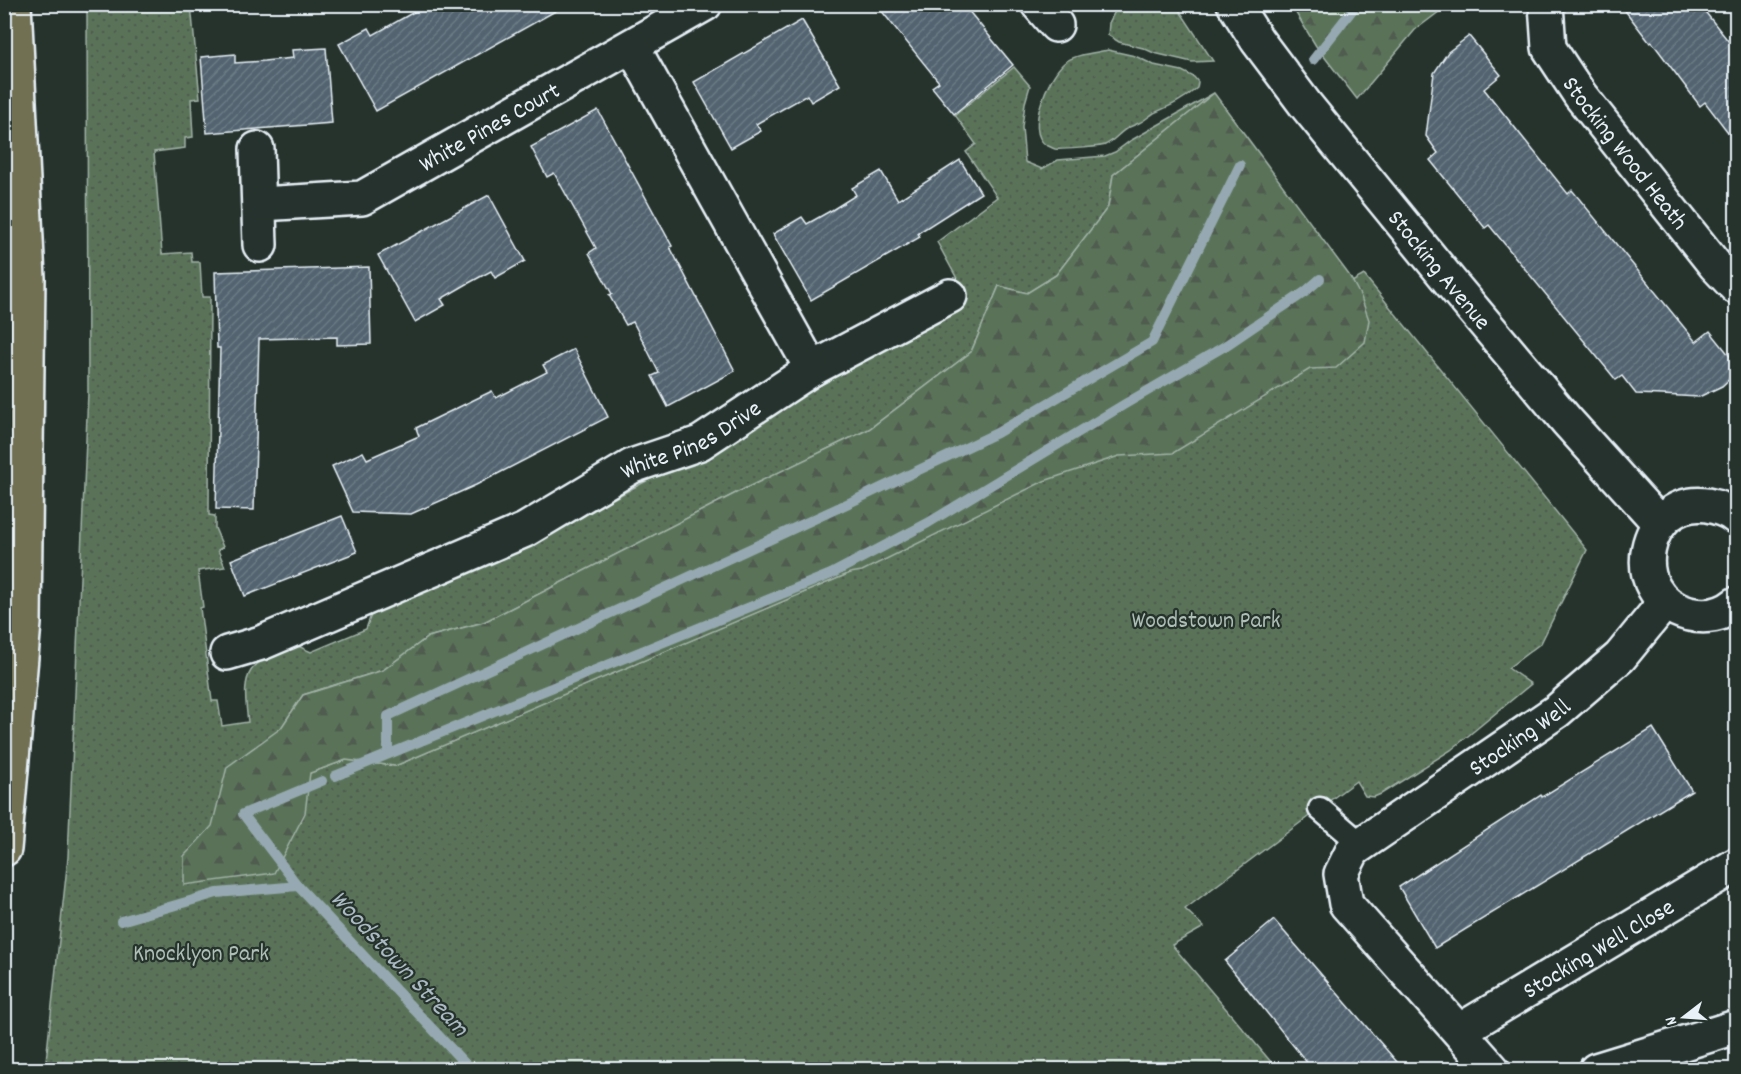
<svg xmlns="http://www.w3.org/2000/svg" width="1741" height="1074" viewBox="0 0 1741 1074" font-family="Dekko,sans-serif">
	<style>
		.grass { fill: url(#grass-dots); stroke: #a1b2a8; stroke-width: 1.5 }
		.forest { fill: url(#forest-firs); stroke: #a1b2a8; stroke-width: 1.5 }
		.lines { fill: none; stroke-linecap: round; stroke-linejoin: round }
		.stream { stroke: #96a8b1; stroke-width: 10 }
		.building { fill: url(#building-hatch); stroke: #e8f1f8; stroke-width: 1.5 }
		.lane-casing { stroke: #e8f1f8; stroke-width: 27 }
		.street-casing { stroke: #e8f1f8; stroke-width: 38 }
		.secondary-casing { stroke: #e8f1f8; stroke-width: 38 }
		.highway-casing { stroke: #e8f1f8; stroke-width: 38 }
		.lane { stroke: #26332d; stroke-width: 22 }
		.street { stroke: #26332d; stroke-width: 33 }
		.secondary { stroke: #26332d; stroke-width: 33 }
		.highway { stroke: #716f52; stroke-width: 33 }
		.labels { text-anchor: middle; stroke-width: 4.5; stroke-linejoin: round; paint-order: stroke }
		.street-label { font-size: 24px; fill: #e8f1f8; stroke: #26332d }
		.park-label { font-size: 24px; fill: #afbfb8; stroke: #26332d }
		.water-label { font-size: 26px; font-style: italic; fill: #abbac3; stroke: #26332d }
	</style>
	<defs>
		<pattern id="grass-dots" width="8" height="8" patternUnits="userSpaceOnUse" patternTransform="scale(1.5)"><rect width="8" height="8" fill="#5a7358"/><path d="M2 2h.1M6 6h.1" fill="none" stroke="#4f5b50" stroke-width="1.8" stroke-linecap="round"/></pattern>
		<pattern id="forest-firs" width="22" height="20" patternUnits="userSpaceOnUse" patternTransform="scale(1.5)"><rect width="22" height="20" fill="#5a7358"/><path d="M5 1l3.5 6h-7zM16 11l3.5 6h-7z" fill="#4f5b50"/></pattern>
		<pattern id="building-hatch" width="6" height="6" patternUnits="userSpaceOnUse" patternTransform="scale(1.5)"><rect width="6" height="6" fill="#526470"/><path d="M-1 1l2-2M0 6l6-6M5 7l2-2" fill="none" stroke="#6b7b85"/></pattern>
	</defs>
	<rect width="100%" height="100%" fill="#26332d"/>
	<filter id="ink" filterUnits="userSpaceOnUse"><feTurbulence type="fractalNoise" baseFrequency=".0167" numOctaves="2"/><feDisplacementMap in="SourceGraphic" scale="12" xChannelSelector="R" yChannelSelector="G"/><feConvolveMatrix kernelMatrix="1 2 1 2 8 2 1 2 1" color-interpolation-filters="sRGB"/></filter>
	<g filter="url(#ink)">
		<g class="grass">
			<path d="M87 5H191L200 98 191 99 193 137 185 138V148L154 152 162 254 191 252 192 262H200L202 297H210L209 515 215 516V528L223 547 218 550 225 567 198 571 203 607 200 608 212 701H218L222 726 248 722C241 668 247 665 296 645L311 652 366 629 372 612 538 539 650 479 693 465 843 370 960 305 966 295 937 242 997 197 966 152 976 144 955 115 1014 67 1030 86 1025 103 1022 127 1025 162 1042 169 1058 160 1105 156 1115 152 1130 141 1214 93 1113 175 1108 207 1056 275 1027 293 999 286 971 352 869 429 740 491 484 622 428 637 383 670 303 695 281 728 310 773 346 760 395 766 850 573 1364 275 1587 550 1541 643 1508 668 1531 684 1451 750 1381 794 1374 797 1365 796 1356 781 1185 909 1204 927 1172 945 1277 1069 45 1070 68 857 88 393Z"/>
			<path d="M1110 5H1176L1213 61 1192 62 1154 53 1143 48 1119 42 1108 35 1109 23 1115 11Z"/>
			<path d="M1108 50 1135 56 1154 65 1182 71 1194 77 1198 82 1197 88C1184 100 1170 106 1154 113 1149 116 1144 121 1139 123 1135 125 1130 126 1126 129 1119 133 1113 142 1105 145 1100 147 1059 150 1055 149 1052 148 1049 146 1046 145 1024 130 1049 76 1064 63 1075 54 1094 53 1108 50Z"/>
		</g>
		<g class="forest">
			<path d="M1291 5H1448L1415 30 1357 99 1316 46Z"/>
			<path d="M1214 93 1349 275 1361 297 1369 320 1365 342 1336 368 1310 369 1173 453 1119 456 1044 481 862 571 850 573 395 766 346 760 310 773 305 813 274 873 184 885V856L212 826 227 767 281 728 303 695 383 670 428 637 484 622 740 491 869 429 971 352 999 286 1027 293 1056 275 1108 207 1113 175Z"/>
		</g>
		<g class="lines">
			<g class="stream">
				<path d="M1313 60 1357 4"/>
				<path d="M388 754V716L851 502 997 433 1152 342 1240 165"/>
				<path d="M335 776 831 574 928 523 1125 404 1225 346 1305 292 1320 279"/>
				<path d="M298 886 243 814 322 781"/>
				<path d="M121 921 217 893 298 886 471 1070"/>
			</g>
		</g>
		<g class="building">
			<path d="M428 4H568L376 111 339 44 369 28 373 35Z"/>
			<path d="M876 4H963L1013 65 954 114 932 87 939 82Z"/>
			<path d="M1620 4H1699L1737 52V144L1705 102 1700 106 1652 42 1650 43Z"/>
			<path d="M802 20 840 85 811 102 807 95 756 124 761 131 731 148 694 82Z"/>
			<path d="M1469 36 1501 75 1484 89 1568 194 1572 190 1696 342 1710 331 1737 365V372L1722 386 1699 397 1662 395 1636 394 1622 376 1616 380 1489 225 1485 228 1430 160 1438 153 1426 136 1434 73 1448 52Z"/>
			<path d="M326 48 332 123 207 133 201 57 235 54V63L264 61 293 58 292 50Z"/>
			<path d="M598 110 672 246 670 247 735 371 668 407 652 376 659 373 646 347 633 322 626 325 609 295 612 294 589 253 596 248 554 173 547 177 531 147Z"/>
			<path d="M960 160 981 193 918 233 920 237 811 300 773 234 802 217 807 224 832 210 856 195 852 188 881 171 898 200Z"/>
			<path d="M489 195 525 261 495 278 491 271 467 284 441 299 445 305 415 322 378 255Z"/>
			<path d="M369 267 371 344 337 345V337L259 339 254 510 216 509 220 348H217L215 272Z"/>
			<path d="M574 349 608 417 476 485 411 514 353 512 332 466 363 452 367 459 419 436 416 428 492 391 496 398 547 372 543 365Z"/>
			<path d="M342 516 357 552 245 596 231 560Z"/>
			<path d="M1653 728 1692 791 1435 948 1399 887 1541 795 1542 797Z"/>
			<path d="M1274 920 1404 1070H1313L1225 961Z"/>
		</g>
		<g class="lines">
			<defs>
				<path id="lane" d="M1320 809 1361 844"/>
				<g id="street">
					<path d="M1038 4 1056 25"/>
					<path id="s1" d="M1546 4 1549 48 1580 95 1715 265 1736 287"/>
					<path d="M257 149 260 245"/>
					<path id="s2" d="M260 204 362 198 705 4"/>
					<path d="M812 369 950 296"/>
					<path id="s3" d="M227 653 261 643 525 530 632 466 700 443 812 369 632 46"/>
					<path id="s4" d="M1459 1031 1736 865"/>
					<path id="s5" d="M1493 1070 1346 904 1341 874 1353 850 1557 711 1620 657 1665 602"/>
					<path d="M1596 1070 1736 1027"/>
				</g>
				<g id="secondary">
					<path id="s6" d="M1234 4 1257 40 1305 104 1451 283 1567 421 1660 524"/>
					<path d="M1736 517C1728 510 1718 507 1707 505 1643 496 1621 596 1689 614 1706 618 1723 615 1736 604"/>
				</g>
				<path id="highway" d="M4 849 24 623 28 278 14 4"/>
			</defs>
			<use href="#lane" class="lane-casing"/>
			<use href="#street" class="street-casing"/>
			<use href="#secondary" class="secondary-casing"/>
			<use href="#highway" class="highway-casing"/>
			<use href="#lane" class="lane"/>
			<use href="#street" class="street"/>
			<use href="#secondary" class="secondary"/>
			<use href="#highway" class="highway"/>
		</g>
	</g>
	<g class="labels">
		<g class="street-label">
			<text dy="8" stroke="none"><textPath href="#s2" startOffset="248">White Pines Court</textPath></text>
			<text dy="8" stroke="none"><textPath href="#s1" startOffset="174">Stocking Wood Heath</textPath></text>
			<text dy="8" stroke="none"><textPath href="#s6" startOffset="336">Stocking Avenue</textPath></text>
			<text dy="8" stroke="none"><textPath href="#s3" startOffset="512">White Pines Drive</textPath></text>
			<text dy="8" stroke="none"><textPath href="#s5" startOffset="480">Stocking Well</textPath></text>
			<text dy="8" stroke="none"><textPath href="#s4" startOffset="162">Stocking Well Close</textPath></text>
		</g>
		<g class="park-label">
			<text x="1206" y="627">Woodstown Park</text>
			<text x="201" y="960">Knocklyon Park</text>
		</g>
		<g class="water-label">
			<text transform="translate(401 962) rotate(47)" y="9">Woodstown Stream</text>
		</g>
	</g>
	<rect width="1741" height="1074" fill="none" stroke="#26332d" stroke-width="24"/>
	<rect x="12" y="12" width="1717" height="1050" fill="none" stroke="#e8f1f8" stroke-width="2" filter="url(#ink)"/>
	<g transform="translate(1684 1017) rotate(253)" stroke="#26332d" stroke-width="4.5" paint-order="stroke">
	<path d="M0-4.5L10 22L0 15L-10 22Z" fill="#e8f1f8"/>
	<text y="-9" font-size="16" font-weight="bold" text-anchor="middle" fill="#e8f1f8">N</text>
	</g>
</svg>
